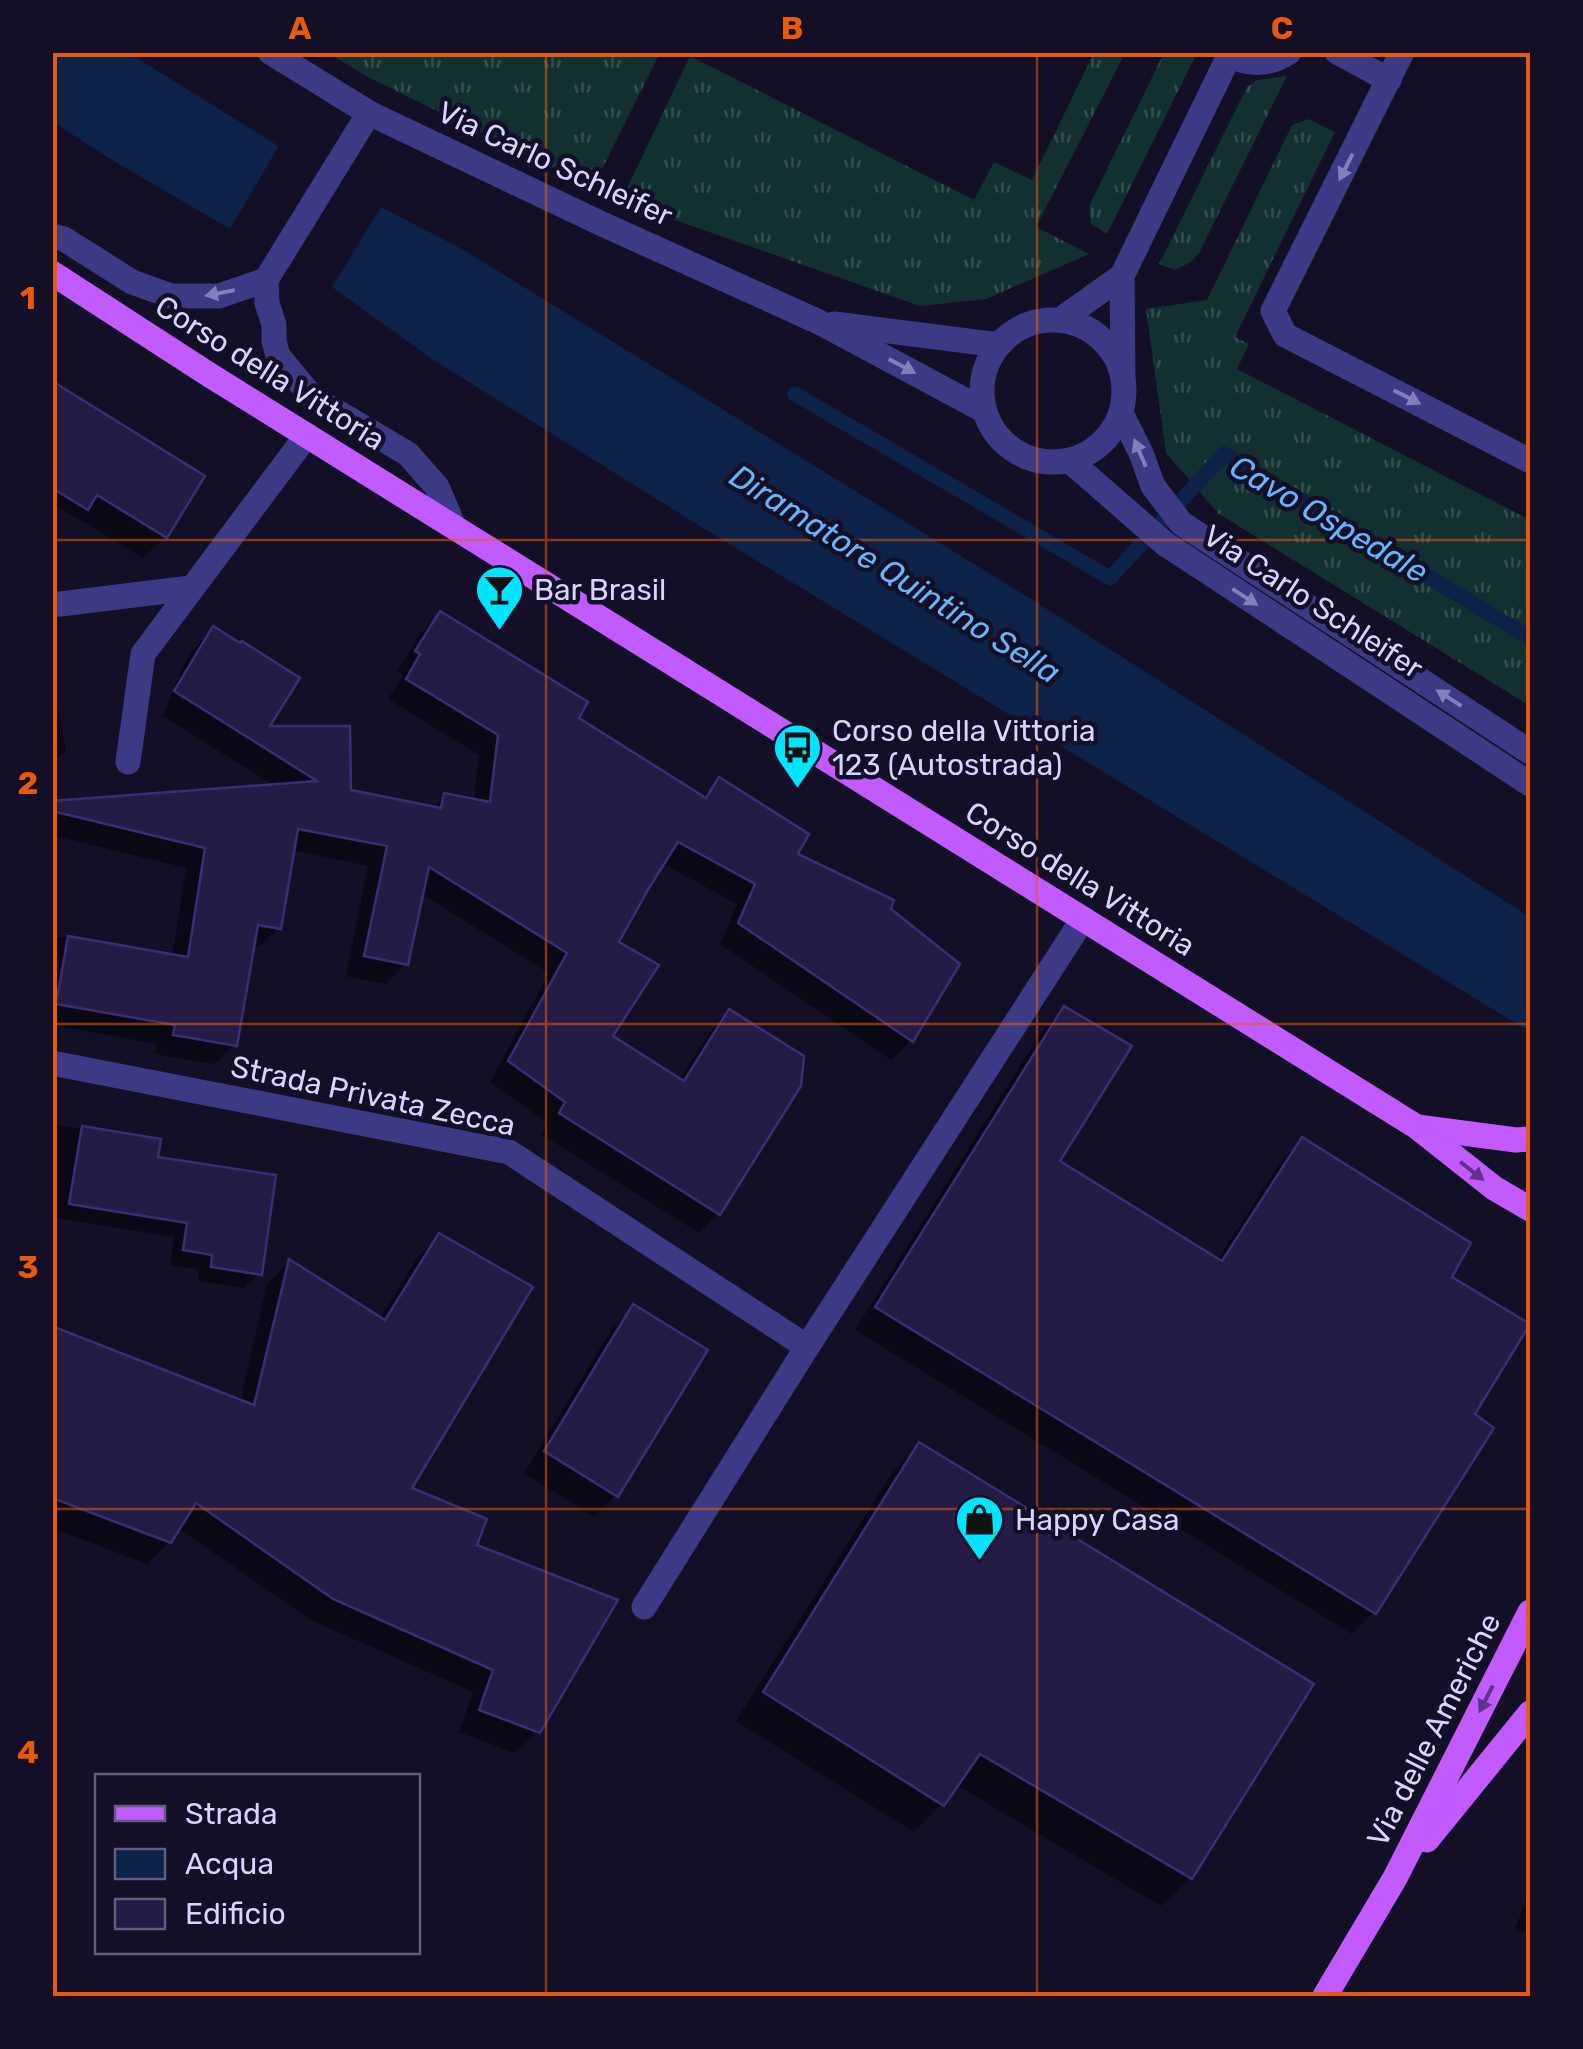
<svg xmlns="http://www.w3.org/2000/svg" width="1583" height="2049" viewBox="0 0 1583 2049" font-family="Rubik,sans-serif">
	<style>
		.grass { fill: url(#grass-tufts) }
		.water { fill: #0c2248 }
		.pier { fill: #130f26 }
		.shadow { fill: #0007 }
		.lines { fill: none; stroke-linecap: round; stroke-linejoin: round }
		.stream { stroke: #0c2248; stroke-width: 15 }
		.building { fill: #241b47; stroke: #3b2d73; stroke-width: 2.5 }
		.lane { stroke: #3d3a85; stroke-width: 25 }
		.street { stroke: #3d3a85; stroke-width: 25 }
		.primary { stroke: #c25bff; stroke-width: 25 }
		.oneway { fill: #837fbc }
		.oneway2 { fill: #623188 }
		.grid { fill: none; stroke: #e8590c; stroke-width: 2.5; stroke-opacity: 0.55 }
		.labels { text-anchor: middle; stroke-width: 9; stroke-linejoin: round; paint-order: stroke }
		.street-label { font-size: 30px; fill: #d9d4ff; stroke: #130f26 }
		.poi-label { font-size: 30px; fill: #d9d4ff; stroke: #130f26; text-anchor: start }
		.water-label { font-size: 32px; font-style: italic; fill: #62b6ff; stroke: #130f26 }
		.neatline { fill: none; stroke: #e8590c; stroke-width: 4 }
		.grid-label { font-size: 32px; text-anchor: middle; font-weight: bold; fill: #e8590c }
	</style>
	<defs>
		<pattern id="grass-tufts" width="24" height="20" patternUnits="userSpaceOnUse" patternTransform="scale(2.5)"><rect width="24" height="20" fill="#12302f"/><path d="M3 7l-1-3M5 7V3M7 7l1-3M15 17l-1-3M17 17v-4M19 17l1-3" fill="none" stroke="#344d4e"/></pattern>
	</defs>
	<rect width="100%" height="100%" fill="#130f26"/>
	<g class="grass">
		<path d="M328 53H660L593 187 368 77Z"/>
		<path d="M1094 53H1125L1036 227 1089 254 986 299 920 306 621 201 690 56 974 200 994 162 1032 180Z"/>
		<path d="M1164 53H1195V57L1107 234 1091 224 1089 206Z"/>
		<path d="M1287 76 1199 253 1191 262 1175 270 1159 264 1247 87 1257 80Z"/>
		<path d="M1309 119 1335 132 1235 337 1249 344 1237 369 1530 520V706L1219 514 1166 453 1146 309 1207 300 1292 125Z"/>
	</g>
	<g class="water">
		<path d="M52 53H129L280 147 230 229 112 160 53 122Z"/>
		<path d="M381 207 462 249 1031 599 1530 917V1032L703 528 432 359 332 287Z"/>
	</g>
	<path class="pier" d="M281 142 284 145V150L235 231 228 233Z"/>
	<g class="shadow">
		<path d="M52 384 202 477 165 537 143 558 52 503Z"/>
		<path d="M440 614 576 718 701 799 719 781 794 855 888 910 956 965 911 1041 891 1060 720 944 737 904 662 863 615 942 610 1037 679 1081 710 1032 730 1012 718 1214 699 1233 541 1134 548 1123 490 1082 549 973 420 893 406 964 386 984 346 976 368 866 292 850 279 927 259 947 252 946 234 1044 215 1064 155 1054 157 1044 52 1025V936L172 957 186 868 52 835V803L276 787 163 716 182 668 194 649 214 629 266 729 348 792 432 809 445 796 474 801 479 755 388 699 403 675 397 672 420 634Z"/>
		<path d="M52 682 66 751 52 764Z"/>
		<path d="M1064 1009 1057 1162 1217 1261 1281 1162 1302 1140 1449 1278 1471 1415 1374 1612 1352 1634 855 1330 1042 1031Z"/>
		<path d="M52 1124 158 1141 155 1159 259 1274 244 1288 198 1281 199 1269 170 1265 174 1237 52 1217Z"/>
		<path d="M439 1236 408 1489 474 1546 538 1731 515 1753 459 1732 473 1692 311 1620 178 1528 169 1542 147 1564 52 1528V1329L240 1402 267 1284 289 1262 379 1320 417 1258Z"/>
		<path d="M634 1307 616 1495 594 1517 524 1473 612 1329Z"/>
		<path d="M920 1445 1190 1878 1161 1906 956 1785 942 1804 914 1832 736 1721 892 1473Z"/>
		<path d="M1530 1892V1934L1515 1928Z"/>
	</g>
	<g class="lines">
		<path class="stream" d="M795 394 1110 578 1224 454 1530 638"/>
	</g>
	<g class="building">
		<path d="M52 381 205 476 167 538 97 495 88 510 52 488Z"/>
		<path d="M440 611 588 702 579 718 706 798 719 777 809 834 798 854 894 900 891 909 960 964 913 1042 738 923 755 884 678 842 649 888 619 942 659 965 613 1036 684 1081 729 1009 804 1056 801 1086 720 1215 559 1113 565 1102 508 1061 567 953 429 867 408 965 364 956 387 846 298 829 281 929 258 925 237 1046 173 1035 175 1025 56 1004 68 936 188 957 205 848 52 811V801L317 781 174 691 213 626 240 643 242 641 300 678 270 726H350L351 790 441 808 444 793 490 802 498 735 406 679 420 654 415 651Z"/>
		<path d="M1064 1006 1132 1046 1060 1161 1222 1261 1302 1137 1471 1243 1452 1277 1530 1324 1475 1414 1494 1428 1376 1614 875 1307Z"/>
		<path d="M82 1126 161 1139 158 1157 276 1175 262 1275 211 1267 212 1255 183 1250 187 1223 69 1204Z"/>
		<path d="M439 1233 533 1287 412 1488 487 1519 477 1545 618 1600 540 1733 479 1710 493 1670 333 1599 196 1503 171 1543 52 1498V1326L254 1405 289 1259 385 1320Z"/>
		<path d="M633 1304 708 1350 618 1497 544 1451Z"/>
		<path d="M919 1442 1314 1684 1192 1879 980 1754 944 1806 763 1692Z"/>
	</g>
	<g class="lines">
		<g class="lane">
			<path d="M1225 52C1246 66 1268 66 1289 52"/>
			<path d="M1337 52 1389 80"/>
			<path d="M1402 52 1273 311 1285 335 1530 461"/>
			<path d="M1122 276 1229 56"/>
			<path d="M1060 320 1122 276 1123 377"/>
		</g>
		<g class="street">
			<path d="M270 52 369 113 600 223 819 322 985 411"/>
			<path d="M52 236 64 239 132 282 171 296H219L266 280 267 303 274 325V341L278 356 312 397 408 454 437 487 454 527"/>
			<path d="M266 280 369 113"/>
			<circle cx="1053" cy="391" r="71"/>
			<path d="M834 324 999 345"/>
			<path d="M1121 413 1141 453 1153 486 1181 523 1530 752"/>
			<path d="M1070 461 1164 543 1530 784"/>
			<path d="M52 605 191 588"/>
			<path d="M128 762 143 654 307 435"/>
			<path d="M52 1063 509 1152 807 1347"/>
			<path d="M644 1607 807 1347 1083 919"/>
		</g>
		<g class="primary">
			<path d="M52 273 208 374 1417 1127 1494 1188 1530 1209"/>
			<path d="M1417 1127 1516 1140 1530 1139"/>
			<path d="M1427 1840 1530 1713"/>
			<path d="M1325 1996 1395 1878 1530 1612"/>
		</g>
	</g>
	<defs><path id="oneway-solid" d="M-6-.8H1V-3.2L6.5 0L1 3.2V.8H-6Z" transform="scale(2.5)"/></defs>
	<g class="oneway">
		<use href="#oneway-solid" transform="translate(1346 167) rotate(117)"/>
		<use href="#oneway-solid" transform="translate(220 293) rotate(169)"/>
		<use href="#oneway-solid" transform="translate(902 366) rotate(28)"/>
		<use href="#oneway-solid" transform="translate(1407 397) rotate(27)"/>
		<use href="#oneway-solid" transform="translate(1140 453) rotate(-113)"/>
		<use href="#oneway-solid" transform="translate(1245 597) rotate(33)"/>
		<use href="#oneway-solid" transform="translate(1449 698) rotate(-147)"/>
	</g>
	<g class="oneway2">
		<use href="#oneway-solid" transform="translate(1472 1171) rotate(38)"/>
		<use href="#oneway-solid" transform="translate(1486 1699) rotate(117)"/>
	</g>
	<path class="grid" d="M546 52V1996M1037 52V1996M52 540H1530M52 1024H1530M52 1509H1530"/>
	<defs>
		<symbol id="bar-pin" viewBox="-11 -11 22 30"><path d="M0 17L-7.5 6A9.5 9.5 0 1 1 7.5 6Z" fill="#00e5ff" stroke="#130f26"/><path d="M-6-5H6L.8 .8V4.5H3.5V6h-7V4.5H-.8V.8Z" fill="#111"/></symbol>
		<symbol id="bus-pin" viewBox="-11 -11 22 30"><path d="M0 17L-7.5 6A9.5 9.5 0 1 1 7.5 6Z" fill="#00e5ff" stroke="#130f26"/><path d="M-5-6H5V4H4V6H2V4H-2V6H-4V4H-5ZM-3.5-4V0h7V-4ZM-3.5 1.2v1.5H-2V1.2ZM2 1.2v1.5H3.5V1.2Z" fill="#111"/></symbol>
		<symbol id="shop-pin" viewBox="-11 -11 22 30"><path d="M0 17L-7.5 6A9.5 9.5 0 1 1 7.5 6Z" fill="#00e5ff" stroke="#130f26"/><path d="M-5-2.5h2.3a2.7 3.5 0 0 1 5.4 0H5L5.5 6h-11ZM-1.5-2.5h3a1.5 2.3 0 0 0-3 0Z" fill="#111"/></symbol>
	</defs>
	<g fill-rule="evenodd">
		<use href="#bar-pin" x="472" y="562" width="55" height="75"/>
		<use href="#bus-pin" x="770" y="720" width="55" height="75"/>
		<use href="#shop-pin" x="952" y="1492" width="55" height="75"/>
	</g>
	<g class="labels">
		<g class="street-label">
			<text transform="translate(555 164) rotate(25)" y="10">Via Carlo Schleifer</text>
			<text transform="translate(270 373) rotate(32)" y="10">Corso della Vittoria</text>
			<text transform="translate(1313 602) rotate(33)" y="10">Via Carlo Schleifer</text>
			<text transform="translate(1080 879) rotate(32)" y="10">Corso della Vittoria</text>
			<text transform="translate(373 1096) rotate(12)" y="10">Strada Privata Zecca</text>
			<text transform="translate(1434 1730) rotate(-63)" y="10">Via delle Americhe</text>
		</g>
		<g class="poi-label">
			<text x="534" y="600">Bar Brasil</text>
			<text x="832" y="741">Corso della Vittoria<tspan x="832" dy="34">123 (Autostrada)</tspan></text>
			<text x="1015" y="1530">Happy Casa</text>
		</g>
		<g class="water-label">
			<text transform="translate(1329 519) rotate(30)" y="11">Cavo Ospedale</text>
			<text transform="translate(895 574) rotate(32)" y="11">Diramatore Quintino Sella</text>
		</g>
	</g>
	<rect width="1583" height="2049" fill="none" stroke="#130f26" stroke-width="110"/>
	<rect x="95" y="1774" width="325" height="180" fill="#130f26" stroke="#625e7d" stroke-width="2.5"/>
	<rect x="115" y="1806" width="50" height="15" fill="#c25bff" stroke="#625e7d" stroke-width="2.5"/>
	<text x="185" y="1824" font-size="30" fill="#d9d4ff">Strada</text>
	<rect x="115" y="1849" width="50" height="30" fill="#0c2248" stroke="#625e7d" stroke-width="2.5"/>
	<text x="185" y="1874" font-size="30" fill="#d9d4ff">Acqua</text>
	<rect x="115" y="1899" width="50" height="30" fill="#241b47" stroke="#625e7d" stroke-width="2.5"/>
	<text x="185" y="1924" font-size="30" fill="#d9d4ff">Edificio</text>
	<rect x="55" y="55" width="1473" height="1939" class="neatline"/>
	<g class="grid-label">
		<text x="300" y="39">A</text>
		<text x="792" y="39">B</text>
		<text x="1282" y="39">C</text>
		<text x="28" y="309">1</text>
		<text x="28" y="794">2</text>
		<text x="28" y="1278">3</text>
		<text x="28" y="1763">4</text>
	</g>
</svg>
